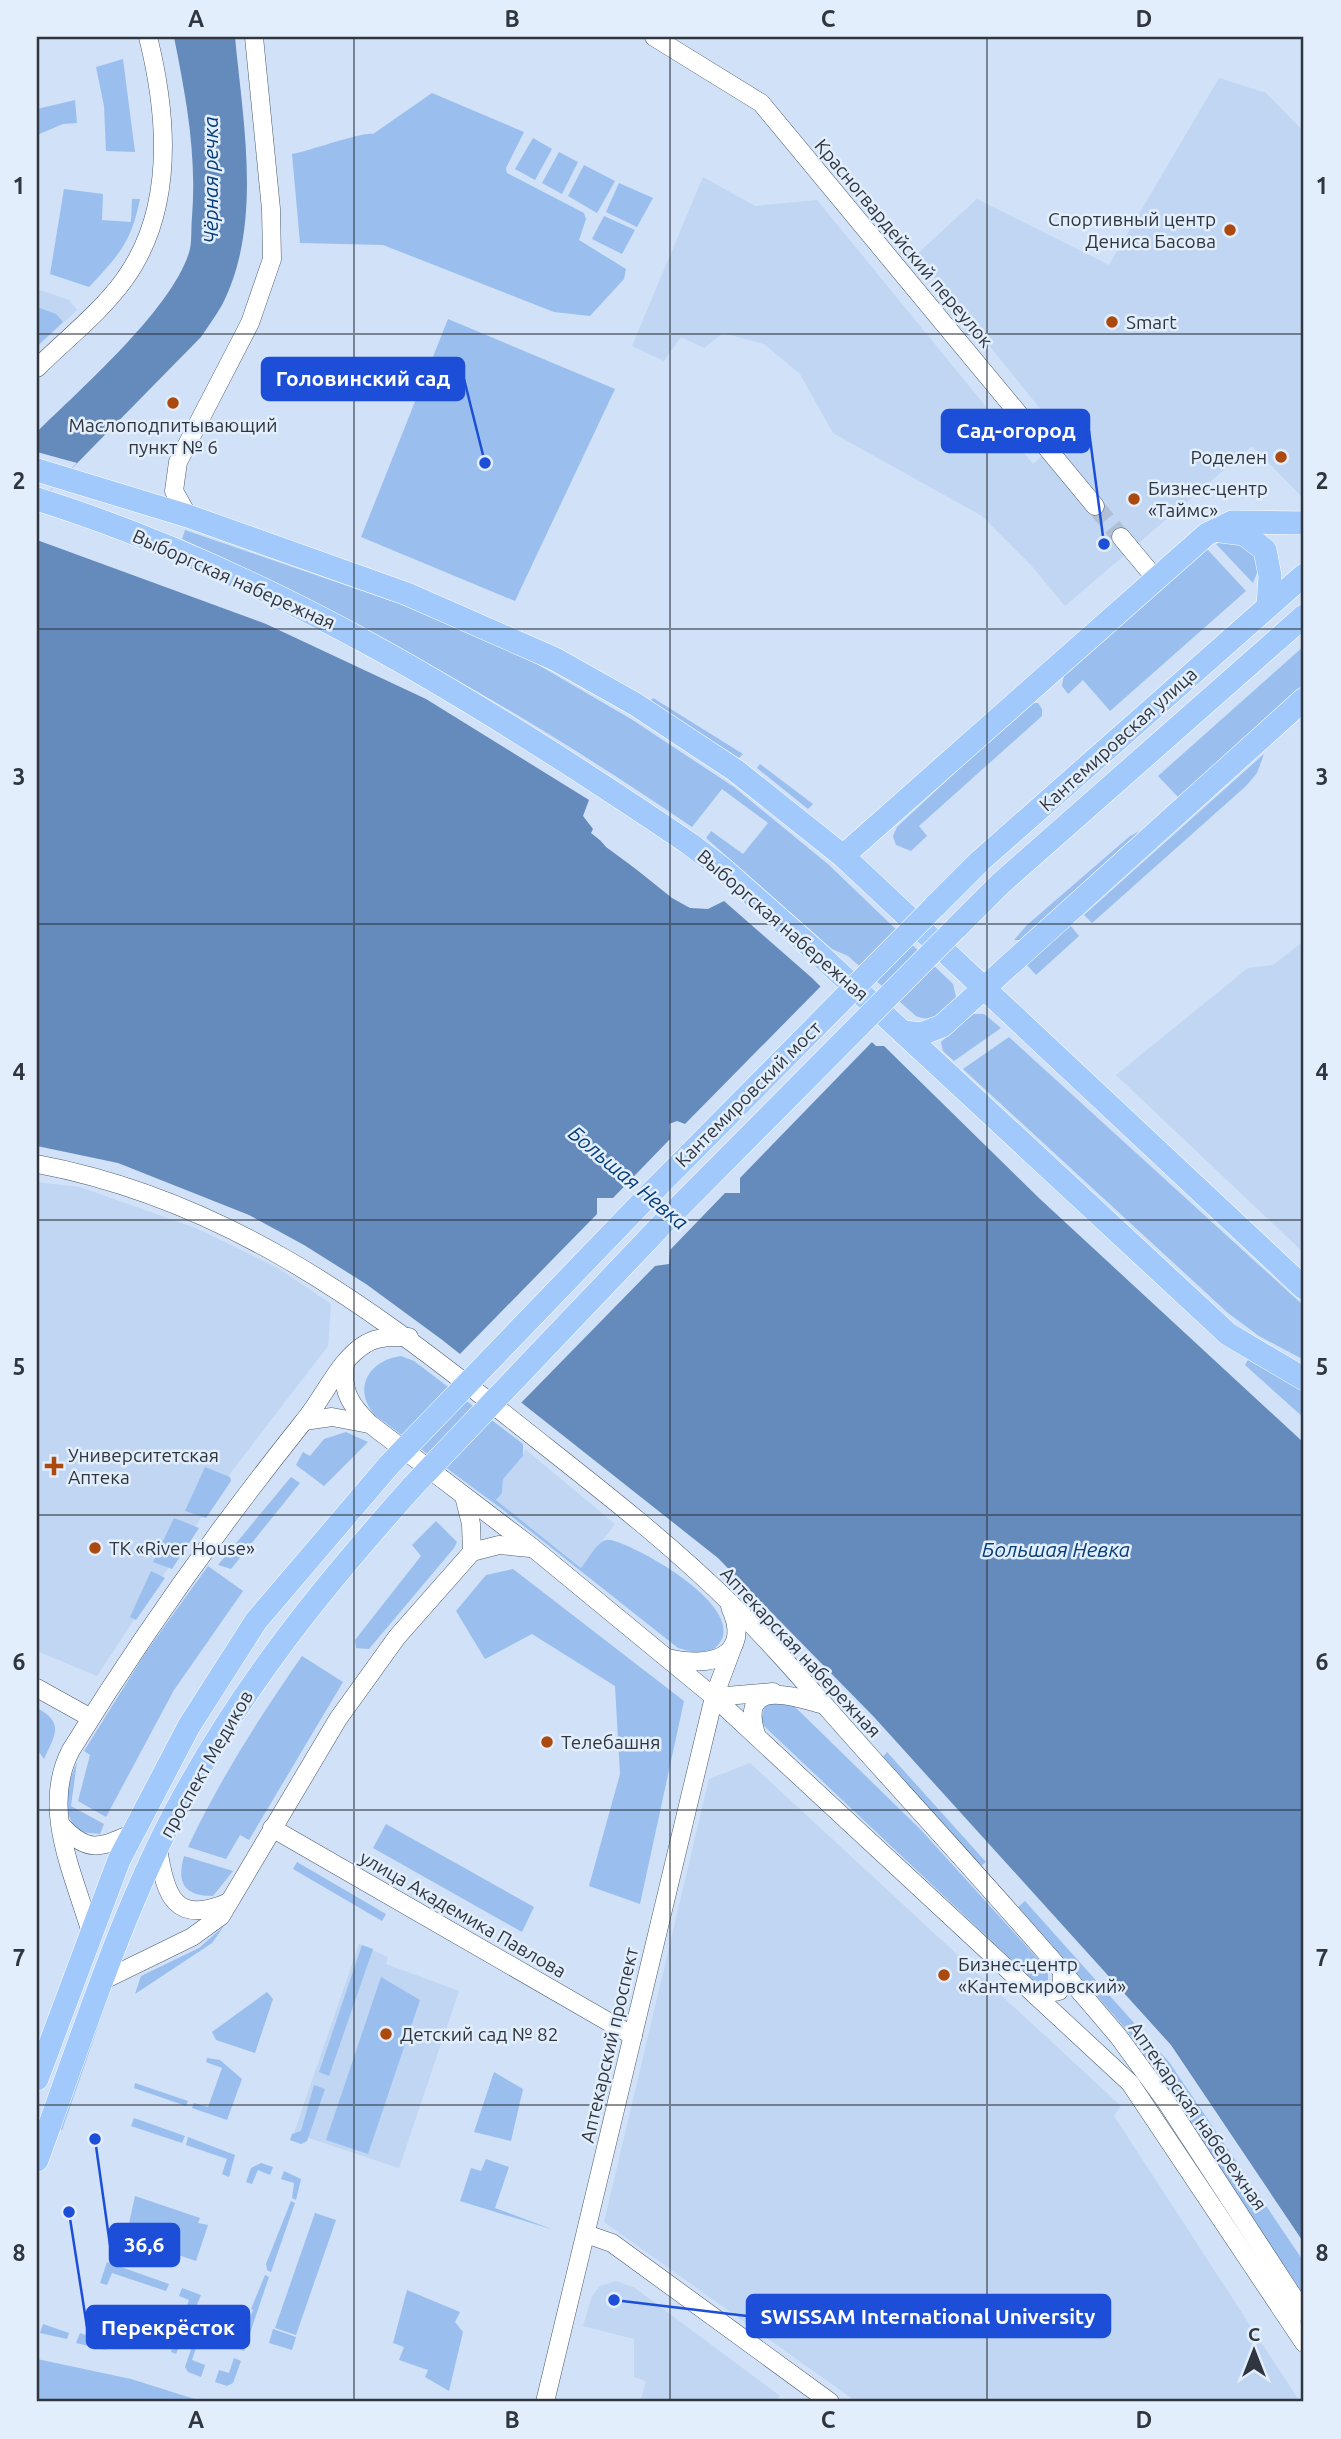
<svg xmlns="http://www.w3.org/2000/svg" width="1341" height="2439" viewBox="0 0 1341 2439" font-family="Ubuntu,sans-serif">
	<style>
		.built { fill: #c0d6f2 }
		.green { fill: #9abfee }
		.water { fill: #648bbc }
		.pier { fill: #d0e1f8 }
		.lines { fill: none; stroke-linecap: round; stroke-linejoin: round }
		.minor-tunnel { stroke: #b0bfd3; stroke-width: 18; stroke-dasharray: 18 9; stroke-linecap: butt }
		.minor-casing { stroke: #4b5a6d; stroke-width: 19 }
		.major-casing { stroke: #fff; stroke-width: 24 }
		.minor { stroke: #fff; stroke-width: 18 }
		.major { stroke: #a1c9fb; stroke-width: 23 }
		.major-bridge-casing { stroke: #fff; stroke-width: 24; stroke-linecap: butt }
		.major-bridge { stroke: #a1c9fb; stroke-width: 23 }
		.grid { fill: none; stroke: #2f363f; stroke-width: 2; stroke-opacity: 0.55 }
		.poi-dot { fill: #ab490e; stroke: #e3eefc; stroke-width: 2.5 }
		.labels { text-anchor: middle; stroke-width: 5; stroke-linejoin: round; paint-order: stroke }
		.poi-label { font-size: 19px; fill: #2f363f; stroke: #e3eefc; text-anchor: start }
		.street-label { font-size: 19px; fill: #2f363f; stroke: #e3eefc }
		.water-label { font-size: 21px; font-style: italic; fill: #053e7a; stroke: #e3eefc }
		.leader { fill: none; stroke: #1d4ed8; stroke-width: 2.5 }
		.callout-dot { fill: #1d4ed8; stroke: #e3eefc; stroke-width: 2.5 }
		.callout { fill: #1d4ed8; stroke: #1d4ed8; stroke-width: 2.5 }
		.callout-label { font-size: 21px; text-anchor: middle; font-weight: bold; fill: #fff }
		.neatline { fill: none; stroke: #2f363f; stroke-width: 2.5 }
		.grid-label { font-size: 23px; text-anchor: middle; font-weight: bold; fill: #2f363f }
	</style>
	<rect width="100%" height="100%" fill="#d0e1f8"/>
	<g class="built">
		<path d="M1219 78 1266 93 1304 132V499L1252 446 1065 606 1030 564 982 516 833 433 800 374 764 344 723 333 704 348 681 337 664 361 632 346 703 177 755 206 817 200 1033 464 1063 437 916 255 977 199 1109 265Z"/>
		<path d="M37 289 69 300 77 310 37 347Z"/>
		<path d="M1304 941V1253L1116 1075 1248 968 1273 965Z"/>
		<path d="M37 1182 80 1187 198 1229 278 1268 331 1304 328 1346 232 1471 97 1676 37 1651Z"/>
		<path d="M525 1449 615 1524 582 1568 496 1500 502 1493 503 1479 523 1456Z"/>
		<path d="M750 1763 1121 2106 1114 2116 1300 2402H857L604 2222 709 1779Z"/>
		<path d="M359 1944 388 1957 386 1964 459 1991 399 2168 294 2133Z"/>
		<path d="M616 2281 635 2288 780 2396 775 2402H640L646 2381 634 2377V2339L583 2326 592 2296 600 2286Z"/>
	</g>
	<g class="green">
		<path d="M123 59 135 152 106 151 104 106 96 67Z"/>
		<path d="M432 93 524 132 506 168 507 173 584 213 586 219 579 240 626 269 624 279 590 316 554 312 383 245 300 243 292 154C309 151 364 131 373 134Z"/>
		<path d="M75 100 77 123 63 124 37 135V109Z"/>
		<path d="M533 138 552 149 535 180 515 169Z"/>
		<path d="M559 152 578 162 562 194 542 183Z"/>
		<path d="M584 165 615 181 597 213 568 196Z"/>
		<path d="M619 183 653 198 637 227 606 212Z"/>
		<path d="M64 189 103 194 102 220 131 222 132 199H140C131 243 119 255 89 287L50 274Z"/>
		<path d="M604 216 635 230 622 254 592 239Z"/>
		<path d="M37 307 56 314 63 322 37 346Z"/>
		<path d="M448 319 615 389 515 601 361 537Z"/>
		<path d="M185 530 423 612 523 656 631 719 734 787 829 865 953 984 956 997C947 1011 932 1024 916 1016L848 956 832 949 706 838 711 831 743 854 768 823 722 789 692 827C528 715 363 622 182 539Z"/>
		<path d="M1232 539 1256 552 1259 568 1253 583 1216 544Z"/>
		<path d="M1207 549 1246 591 1110 711 1083 680 1068 694 1062 686 1064 675Z"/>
		<path d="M1304 646V686L1178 797 1158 776Z"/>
		<path d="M653 698 743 754 739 758 649 703Z"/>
		<path d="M1030 703H1038L1042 709V716L919 826 927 836 911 851 896 845 893 836 897 827Z"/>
		<path d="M1264 754 1257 773 1246 786 1092 923 1084 915Z"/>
		<path d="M760 764 813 804 808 809 757 768Z"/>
		<path d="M1140 831 1021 940H1014L1027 925 1130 836Z"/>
		<path d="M1070 925 1079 936 1036 975 1027 965Z"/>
		<path d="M973 1014H984L1001 1028 954 1061 943 1051 941 1042Z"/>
		<path d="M1009 1037 1304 1306V1360L1259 1336 1228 1313 963 1069Z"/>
		<path d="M401 1356 414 1361 523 1444V1456L503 1479 502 1493 496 1500 581 1568C588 1560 596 1543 606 1540 620 1535 778 1619 704 1655L678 1648 510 1515 376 1416C351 1390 369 1360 401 1356Z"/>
		<path d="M1248 1360 1304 1390V1418L1245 1365Z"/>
		<path d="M346 1432 368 1442 324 1486 296 1465 303 1452 310 1456 324 1439Z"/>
		<path d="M205 1467 230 1477 231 1481 206 1518 185 1511Z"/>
		<path d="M291 1477 300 1483 231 1569 218 1565Z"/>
		<path d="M174 1518 199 1528 172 1569 153 1562Z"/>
		<path d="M436 1521 457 1542 454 1548 369 1649 356 1648 355 1640 421 1556 412 1545Z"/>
		<path d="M208 1566 243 1591 174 1690 106 1817 78 1801 90 1755 84 1751 146 1652Z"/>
		<path d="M513 1569 684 1701 640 1904 589 1886 620 1774 615 1686 532 1634 485 1659 456 1611 486 1575Z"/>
		<path d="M151 1571 165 1578 136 1620 130 1617Z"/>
		<path d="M302 1656 343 1682 249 1840 240 1835 226 1859 188 1847C220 1779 259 1718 302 1656Z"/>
		<path d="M766 1702H790L921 1830 1048 1970V1980L1039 1984 1034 1981 765 1727 761 1721Z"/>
		<path d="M37 1708C65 1723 55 1735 44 1759L37 1749Z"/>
		<path d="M887 1752 986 1862 981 1866 883 1757Z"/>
		<path d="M77 1762 71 1806 104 1824 100 1834 81 1832C58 1814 67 1785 77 1762Z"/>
		<path d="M386 1824 534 1907 522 1932 373 1848Z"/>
		<path d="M184 1856 233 1871 213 1896C185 1896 176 1884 184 1856Z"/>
		<path d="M297 1862 386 1914 382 1921 293 1869Z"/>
		<path d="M1025 1901 1169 2062 1304 2262V2295L1126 2029 1018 1907Z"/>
		<path d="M224 1926 212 1943 135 1994 141 1976 199 1948Z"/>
		<path d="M362 1945 373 1949 329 2076 319 2072Z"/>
		<path d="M381 1977 420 2000 368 2154 326 2140Z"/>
		<path d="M110 1992 62 2130 58 2129 106 1994Z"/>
		<path d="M267 1992 273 1999 255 2053 216 2040 212 2032Z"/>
		<path d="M207 2058 220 2060 242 2079 227 2120 192 2108 194 2103 208 2107 222 2068 206 2062Z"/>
		<path d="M494 2072 523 2089 511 2141 474 2132Z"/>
		<path d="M135 2083 188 2101 186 2106 134 2088Z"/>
		<path d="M314 2085 325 2089 307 2141 301 2144 290 2140 292 2134 301 2131Z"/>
		<path d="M134 2118 185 2136 182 2143 131 2126Z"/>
		<path d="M188 2137 235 2155 229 2177 222 2174 227 2159 186 2145Z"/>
		<path d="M486 2159 509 2167 495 2208 554 2230 460 2201 471 2168 481 2171Z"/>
		<path d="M261 2163 273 2167 270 2175 258 2170 252 2184 246 2182 251 2168Z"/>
		<path d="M284 2171 301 2179 296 2200 292 2198 294 2183 281 2179Z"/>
		<path d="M135 2196 200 2218 198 2223 208 2225 196 2261 178 2255 175 2261 124 2246Z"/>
		<path d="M291 2201 295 2203 271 2272 267 2270 266 2264Z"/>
		<path d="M315 2213 336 2220 296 2335 275 2328Z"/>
		<path d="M107 2262 169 2284 166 2291 112 2273 107 2285 100 2283Z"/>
		<path d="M265 2275 269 2277 244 2351 237 2348 241 2345V2336L253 2310 251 2309Z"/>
		<path d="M182 2288 201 2295 176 2354 171 2352 189 2300 179 2296Z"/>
		<path d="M407 2290 460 2312 455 2322 463 2332 449 2391 425 2377 428 2370 399 2360 404 2347 393 2343Z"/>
		<path d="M43 2324 69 2333 67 2339 40 2333Z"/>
		<path d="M198 2329 202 2330 192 2360 205 2365 201 2377 188 2372 185 2367Z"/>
		<path d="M273 2329 296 2337 292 2350 269 2343Z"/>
		<path d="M80 2333 109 2343 106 2350 76 2343Z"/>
		<path d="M234 2358 241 2361 233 2383 227 2386 215 2382 219 2370 229 2373Z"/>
		<path d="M37 2359 131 2379 204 2402H37Z"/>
	</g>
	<g class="water">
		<path d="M174 37H235C243 123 263 225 222 305 216 316 208 326 201 337L37 504V432C80 389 175 307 190 249 192 239 191 227 192 217 197 155 186 97 174 37Z"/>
		<path d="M37 540 266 624 426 699 589 800 583 816 593 829 591 833 672 898 690 908 708 909 724 901 812 978 823 989V995L876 1046H884L1040 1199 1304 1443V2243L1171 2045 874 1717 718 1558 441 1339 366 1284 304 1245 249 1215 118 1163 37 1146Z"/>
	</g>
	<g class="pier">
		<path d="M37 452 77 463 37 504Z"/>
		<path d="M603 838 674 895 684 899 681 902 606 847 601 841Z"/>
		<path d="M823 984 827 993 874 1040 740 1178V1193H725L670 1250 669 1264 655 1266 520 1404 457 1357 597 1214V1198H613L670 1139 669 1124 677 1121 685 1124Z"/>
	</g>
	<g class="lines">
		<path class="minor-tunnel" d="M1095 506 1121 537"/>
		<defs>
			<g id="minor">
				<path d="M654 37 761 103 1095 506"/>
				<path d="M37 368C65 340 100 313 124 280 175 210 168 117 148 37"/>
				<path d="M188 516 174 491 178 462 250 323 272 259 271 209 254 37"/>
				<path d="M1121 537 1155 578"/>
				<path d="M37 1164C219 1198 359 1298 501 1411 576 1471 655 1530 724 1597 775 1646 821 1702 868 1754 952 1847 1037 1940 1118 2036L1167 2103 1304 2313"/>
				<path d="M345 1364C341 1391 351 1406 370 1424L533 1548 714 1697 1130 2083 1304 2343"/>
				<path d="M304 1421 332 1417 369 1424"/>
				<path d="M464 1496 471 1524 472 1552"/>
				<path d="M668 1658C707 1668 754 1659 730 1607"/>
				<path d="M37 1688 91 1718"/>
				<path d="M714 1697 773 1692"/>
				<path d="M756 1734C739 1679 791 1695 820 1704"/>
				<path d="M62 1826C87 1853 100 1848 131 1834"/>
				<path d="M272 1828 633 2036"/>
				<path d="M158 1848C165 1896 175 1926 229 1902"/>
				<path d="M91 1933C74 1874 40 1808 71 1750 142 1635 220 1526 304 1421 325 1396 339 1359 367 1343 380 1336 395 1337 409 1337"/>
				<path d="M104 1980 192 1937 221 1916 338 1719 397 1637 472 1552 499 1545 530 1548"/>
				<path d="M1036 1996 1059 1991 1062 1984V1970"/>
				<path d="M586 2234 612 2243 830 2402"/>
				<path d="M545 2402 714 1697 733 1646"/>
			</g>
			<g id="major">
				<path d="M37 470 188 516 407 594 555 659 635 704 735 770 843 856 1304 1288"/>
				<path d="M37 499C275 574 485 705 690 844L723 869 811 947 1228 1334 1304 1379"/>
				<path d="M1220 531 1244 534 1265 550 1270 576 1268 606"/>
				<path d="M843 856 1207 534 1232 522 1304 523"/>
				<path d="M934 907 980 861 1304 575"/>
				<path d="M956 928 1000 884 1304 616"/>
				<path d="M903 1032 921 1034 942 1026 1304 699"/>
				<path d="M37 2079 119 1860 189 1726 256 1621 389 1465"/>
				<path d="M37 2160C80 2043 122 1909 181 1801 247 1680 322 1588 413 1486"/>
			</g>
		</defs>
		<use href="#minor" class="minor-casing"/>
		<use href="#major" class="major-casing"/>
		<use href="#minor" class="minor"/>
		<use href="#major" class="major"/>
		<defs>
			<g id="major-bridge">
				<path d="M389 1465 649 1195 934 907"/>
				<path d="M413 1486 672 1214 956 928"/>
			</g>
		</defs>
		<use href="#major-bridge" class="major-bridge-casing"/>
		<use href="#major-bridge" class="major-bridge"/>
	</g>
	<path class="grid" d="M354 37V2402M670 37V2402M987 37V2402M37 334H1304M37 629H1304M37 924H1304M37 1220H1304M37 1515H1304M37 1810H1304M37 2105H1304"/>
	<g class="poi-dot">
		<circle cx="1230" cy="230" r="7"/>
		<circle cx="1112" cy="322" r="7"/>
		<circle cx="173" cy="403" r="7"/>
		<circle cx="1281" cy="457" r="7"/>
		<circle cx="1134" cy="499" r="7"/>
		<path d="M50.5 1455.5h7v7h7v7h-7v7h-7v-7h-7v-7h7z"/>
		<circle cx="95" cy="1548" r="7"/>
		<circle cx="547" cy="1742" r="7"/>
		<circle cx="944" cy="1975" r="7"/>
		<circle cx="386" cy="2034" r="7"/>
	</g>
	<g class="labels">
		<g class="poi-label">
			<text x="1216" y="226" text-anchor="end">Спортивный центр<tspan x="1216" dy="22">Дениса Басова</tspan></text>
			<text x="1126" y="329">Smart</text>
			<text x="173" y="432" text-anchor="middle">Маслоподпитывающий<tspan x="173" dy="22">пункт № 6</tspan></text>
			<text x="1267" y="464" text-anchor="end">Роделен</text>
			<text x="1148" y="495">Бизнес-центр<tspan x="1148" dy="22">«Таймс»</tspan></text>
			<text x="68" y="1462">Университетская<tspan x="68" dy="22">Аптека</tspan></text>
			<text x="109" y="1555">ТК «River House»</text>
			<text x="561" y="1749">Телебашня</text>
			<text x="958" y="1971">Бизнес-центр<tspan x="958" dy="22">«Кантемировский»</tspan></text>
			<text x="400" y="2041">Детский сад № 82</text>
		</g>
		<g class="street-label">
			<text transform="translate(904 243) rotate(50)" y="7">Красногвардейский переулок</text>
			<text transform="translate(234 579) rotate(24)" y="7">Выборгская набережная</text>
			<text transform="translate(1118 739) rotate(-42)" y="7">Кантемировская улица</text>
			<text transform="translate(783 925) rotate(41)" y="7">Выборгская набережная</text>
			<text transform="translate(748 1094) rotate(-45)" y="7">Кантемировский мост</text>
			<text transform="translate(801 1652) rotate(47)" y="7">Аптекарская набережная</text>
			<text transform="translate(206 1764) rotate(-60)" y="7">проспект Медиков</text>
			<text transform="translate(463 1914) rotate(30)" y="7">улица Академика Павлова</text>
			<text transform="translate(609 2045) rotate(-77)" y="7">Аптекарский проспект</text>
			<text transform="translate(1198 2116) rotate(55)" y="7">Аптекарская набережная</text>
		</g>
		<g class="water-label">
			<text transform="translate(211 180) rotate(-90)" y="7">Чёрная речка</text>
			<text transform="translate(628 1178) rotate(40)" y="7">Большая Невка</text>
			<text x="1056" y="1557">Большая Невка</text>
		</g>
	</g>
	<path class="leader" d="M485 463L464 379M1104 544L1089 431M95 2139L110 2245M614 2300L747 2316M69 2212L87 2327"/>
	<g class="callout-dot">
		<circle cx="485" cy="463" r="7"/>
		<circle cx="1104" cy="544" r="7"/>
		<circle cx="95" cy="2139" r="7"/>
		<circle cx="614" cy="2300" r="7"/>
		<circle cx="69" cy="2212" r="7"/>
	</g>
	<g class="callout">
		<rect x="262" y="358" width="202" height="42" rx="7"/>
		<rect x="942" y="410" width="147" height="42" rx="7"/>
		<rect x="110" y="2224" width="69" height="42" rx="7"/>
		<rect x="747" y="2295" width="363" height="42" rx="7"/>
		<rect x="87" y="2306" width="162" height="42" rx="7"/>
	</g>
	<g class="callout-label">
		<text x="363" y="386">Головинский сад</text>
		<text x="1016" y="438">Сад-огород</text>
		<text x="144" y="2252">36,6</text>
		<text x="928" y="2324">SWISSAM International University</text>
		<text x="168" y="2335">Перекрёсток</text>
	</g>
	<rect width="1341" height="2439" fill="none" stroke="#e3eefc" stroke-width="77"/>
	<g transform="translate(1254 2351)" stroke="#e3eefc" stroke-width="5" paint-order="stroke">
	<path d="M0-5L12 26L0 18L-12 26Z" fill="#2f363f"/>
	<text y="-10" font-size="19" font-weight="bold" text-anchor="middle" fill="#2f363f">С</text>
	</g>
	<rect x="38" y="38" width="1264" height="2362" class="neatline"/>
	<g class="grid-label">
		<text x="196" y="27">A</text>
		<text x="512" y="27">B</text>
		<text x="828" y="27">C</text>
		<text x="1144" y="27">D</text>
		<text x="19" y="194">1</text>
		<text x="1322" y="194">1</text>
		<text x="19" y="489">2</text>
		<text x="1322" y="489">2</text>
		<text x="19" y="785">3</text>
		<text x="1322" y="785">3</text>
		<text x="19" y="1080">4</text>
		<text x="1322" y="1080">4</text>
		<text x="19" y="1375">5</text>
		<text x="1322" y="1375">5</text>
		<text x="19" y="1670">6</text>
		<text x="1322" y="1670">6</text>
		<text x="19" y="1966">7</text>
		<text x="1322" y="1966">7</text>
		<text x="19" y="2261">8</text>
		<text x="1322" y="2261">8</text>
		<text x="196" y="2428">A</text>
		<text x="512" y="2428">B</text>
		<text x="828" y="2428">C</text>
		<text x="1144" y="2428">D</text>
	</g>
</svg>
